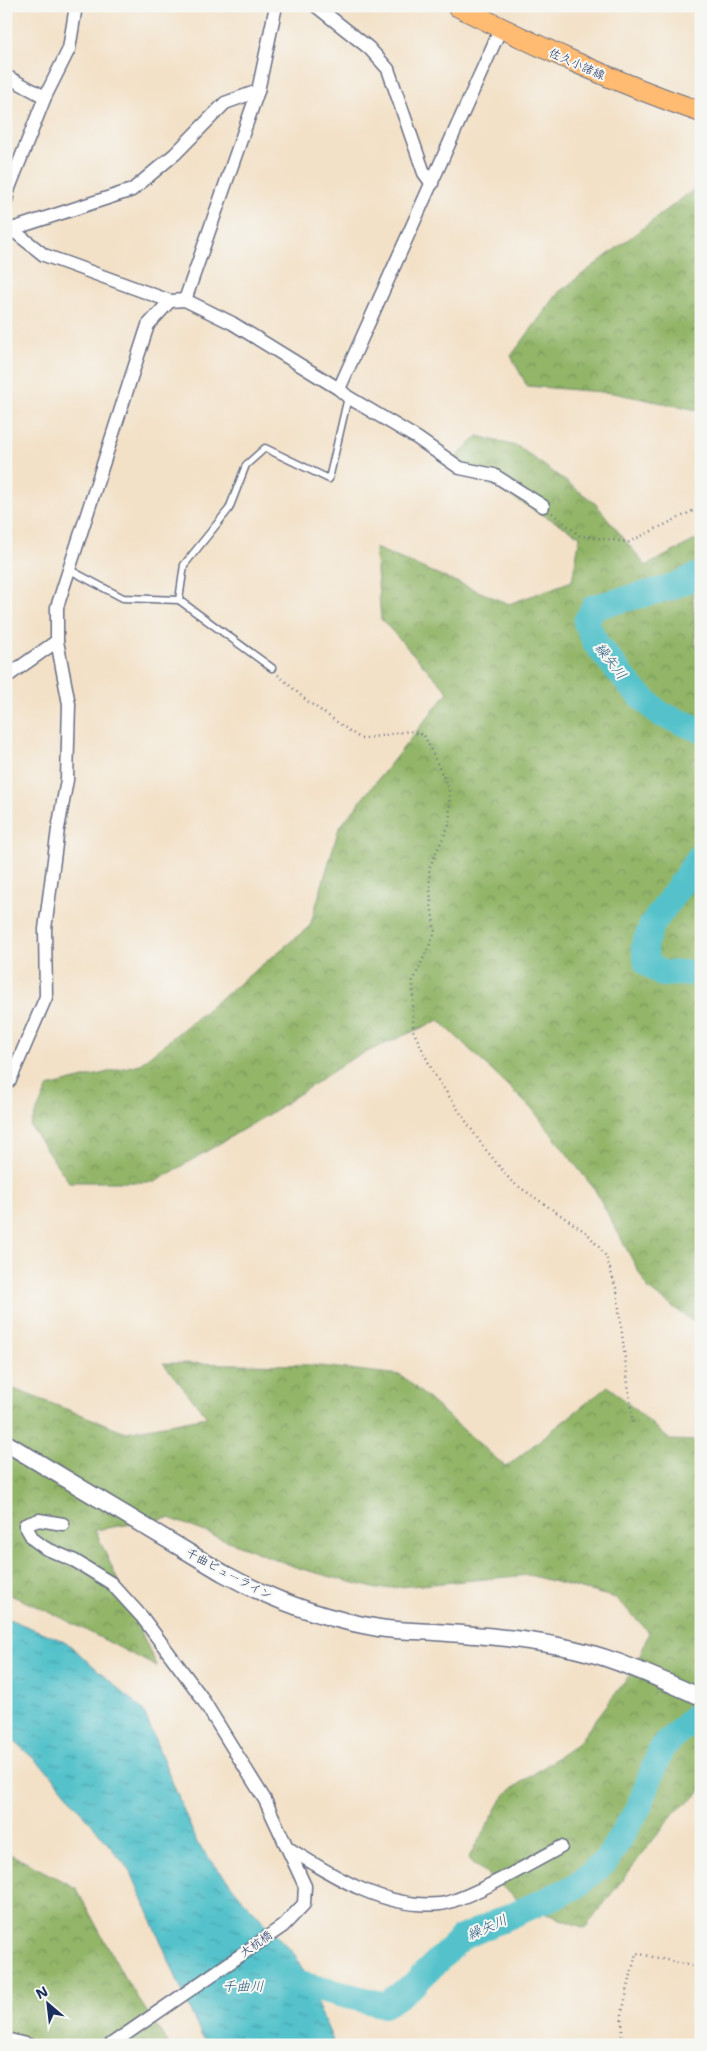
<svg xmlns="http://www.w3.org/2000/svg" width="707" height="2051" viewBox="0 0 707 2051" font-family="'Shantell Sans','Klee One',sans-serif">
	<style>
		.forest { fill: url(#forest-crowns); stroke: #567263 }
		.water { fill: url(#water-ripples); stroke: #387894 }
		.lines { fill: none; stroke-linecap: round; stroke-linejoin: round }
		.river { stroke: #54c2cb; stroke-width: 26 }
		.service-casing { stroke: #676d83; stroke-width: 9 }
		.minor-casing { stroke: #676d83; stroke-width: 15 }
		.tertiary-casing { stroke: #676d83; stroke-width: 19 }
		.primary-casing { stroke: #676d83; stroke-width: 22 }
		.path { stroke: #676d83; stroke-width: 2.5; stroke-dasharray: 1 4; stroke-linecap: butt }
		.service { stroke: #fff; stroke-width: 6 }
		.minor { stroke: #fff; stroke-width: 12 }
		.tertiary { stroke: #fff; stroke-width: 16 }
		.primary { stroke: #ffbb71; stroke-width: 20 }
		.labels { text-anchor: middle; stroke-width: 4; stroke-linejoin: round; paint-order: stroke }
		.street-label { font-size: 12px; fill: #1b2f5e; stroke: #f6f6f2 }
		.water-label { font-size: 14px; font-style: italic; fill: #2c5b7f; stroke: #f6f6f2 }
	</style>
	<defs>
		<pattern id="forest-crowns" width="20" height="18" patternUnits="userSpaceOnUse" patternTransform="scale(1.25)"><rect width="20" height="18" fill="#92b568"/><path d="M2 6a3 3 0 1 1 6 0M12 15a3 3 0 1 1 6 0" fill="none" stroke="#769459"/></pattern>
		<pattern id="water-ripples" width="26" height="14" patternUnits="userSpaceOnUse" patternTransform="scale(1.25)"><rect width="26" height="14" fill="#54c2cb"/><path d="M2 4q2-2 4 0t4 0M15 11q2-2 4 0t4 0" fill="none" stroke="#459ea8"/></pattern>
	</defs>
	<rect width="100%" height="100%" fill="#f6f6f2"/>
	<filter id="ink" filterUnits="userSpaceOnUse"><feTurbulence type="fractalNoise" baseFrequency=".02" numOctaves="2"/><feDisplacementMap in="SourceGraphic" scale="10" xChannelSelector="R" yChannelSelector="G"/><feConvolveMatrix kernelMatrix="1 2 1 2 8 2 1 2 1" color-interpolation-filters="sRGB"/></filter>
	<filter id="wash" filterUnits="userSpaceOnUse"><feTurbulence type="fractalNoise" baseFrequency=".0096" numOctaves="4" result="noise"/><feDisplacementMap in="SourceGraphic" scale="20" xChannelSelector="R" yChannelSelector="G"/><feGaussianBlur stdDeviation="1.12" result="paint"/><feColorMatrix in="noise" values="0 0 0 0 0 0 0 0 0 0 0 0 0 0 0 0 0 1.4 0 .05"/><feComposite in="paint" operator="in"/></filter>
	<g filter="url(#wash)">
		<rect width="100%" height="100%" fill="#f3e1c7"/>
		<g class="forest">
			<path d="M701 184V446L697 410 613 393 527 386 511 356 559 292Z"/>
			<path d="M478 436 519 447 595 503 646 566 699 538 701 506V574L692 578 696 646H701V1327L648 1289 595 1190 533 1110 439 1020 353 1058 269 1114 155 1182H69L30 1126 48 1087 140 1064 310 926 339 828 448 692 381 619 375 548 509 604 572 581 580 536 451 462Z"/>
			<path d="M163 1363 310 1365 401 1375 506 1467 608 1386 670 1440 701 1441V1792L674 1813 585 1928 527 1907 468 1859 505 1794 578 1743 635 1668 649 1632 616 1598 529 1575 377 1589 298 1568 169 1518 95 1530 157 1667 60 1617 6 1593V1386L126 1432 207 1417Z"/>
			<path d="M6 1852 76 1888 124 1977 169 2045H6Z"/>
		</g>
		<path class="water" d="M6 1618 66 1642 143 1710 197 1843 244 1901 296 1956 335 2045H209L201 2035 131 1872 51 1774 6 1734Z"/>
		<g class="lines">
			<g class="river">
				<path d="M701 574 669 588 594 607 586 622 596 644 633 689 660 714 701 730"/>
				<path d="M701 855 652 925 644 945 647 963 662 974 701 972"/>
				<path d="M278 1970 295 1983 385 2005 413 1985 461 1938 575 1887 606 1861 639 1807 661 1749 701 1710"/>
			</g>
		</g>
	</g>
	<g filter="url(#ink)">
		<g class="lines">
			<defs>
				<g id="service">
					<path d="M70 570 123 598 179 600 272 668"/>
					<path d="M179 600 184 565 229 509 246 465 265 448 329 479 348 397"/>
				</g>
				<g id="minor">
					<path d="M316 6 369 48 388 69 424 173 432 184"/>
					<path d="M6 76 45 97"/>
					<path d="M6 201 9 188 45 97 69 49 76 6"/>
					<path d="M6 231 132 190 175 154 225 103 258 91"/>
					<path d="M6 232H15L44 255 170 301 185 300 232 323 339 389 348 397 417 438 460 468 494 475 543 506"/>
					<path d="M185 300 258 91 276 6"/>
					<path d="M339 389 501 28"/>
					<path d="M6 677 57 641"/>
					<path d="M6 1084 10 1080 46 997 45 929 58 829 67 780 69 704 57 641V607L148 325 170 301"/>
					<path d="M63 1524 39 1520 25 1525 33 1539 45 1548 75 1561 111 1583 142 1617 200 1695 265 1800 305 1886 304 1904 283 1926 110 2045"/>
					<path d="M288 1848C333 1876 384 1909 440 1904 464 1902 537 1860 561 1847"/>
					<path d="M6 2039 29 2045"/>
				</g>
				<path id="tertiary" d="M6 1443 223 1573C272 1600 323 1619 379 1628 397 1631 416 1631 435 1632 477 1635 518 1638 559 1646 610 1655 654 1677 701 1697"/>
				<path id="primary" d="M457 6C537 46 616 83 701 112"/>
			</defs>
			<use href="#service" class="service-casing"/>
			<use href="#minor" class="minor-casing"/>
			<use href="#tertiary" class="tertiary-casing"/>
			<use href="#primary" class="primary-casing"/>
			<g class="path">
				<path d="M552 513 580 536 629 542 701 507"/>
				<path d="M278 675 306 700 361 739 410 731 424 735 449 789 450 823 429 868 431 904 435 933 413 981V1030L434 1074 482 1145 512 1182 587 1233 606 1256 617 1291 633 1426"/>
				<path d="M622 2045V2013L636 1953 701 1968"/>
			</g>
			<use href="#service" class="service"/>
			<use href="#minor" class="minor"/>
			<use href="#tertiary" class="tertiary"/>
			<use href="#primary" class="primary"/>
		</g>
	</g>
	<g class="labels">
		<g class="street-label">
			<text transform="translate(577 64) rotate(24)" y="4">佐久小諸線</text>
			<text transform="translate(229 1574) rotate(28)" y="4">千曲ビューライン</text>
			<text transform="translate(256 1944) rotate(-35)" y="4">大杭橋</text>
		</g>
		<g class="water-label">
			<text transform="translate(611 661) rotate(52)" y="5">繰矢川</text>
			<text transform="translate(487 1927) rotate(-24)" y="5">繰矢川</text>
			<text x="243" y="1991">千曲川</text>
		</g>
	</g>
	<rect width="707" height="2051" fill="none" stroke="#f6f6f2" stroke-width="25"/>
	<g transform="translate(48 2004) rotate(332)" stroke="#f6f6f2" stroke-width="4" paint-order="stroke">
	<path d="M0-4L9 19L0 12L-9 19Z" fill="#1b2f5e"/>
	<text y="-8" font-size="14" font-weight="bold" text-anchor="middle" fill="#1b2f5e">N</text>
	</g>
</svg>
